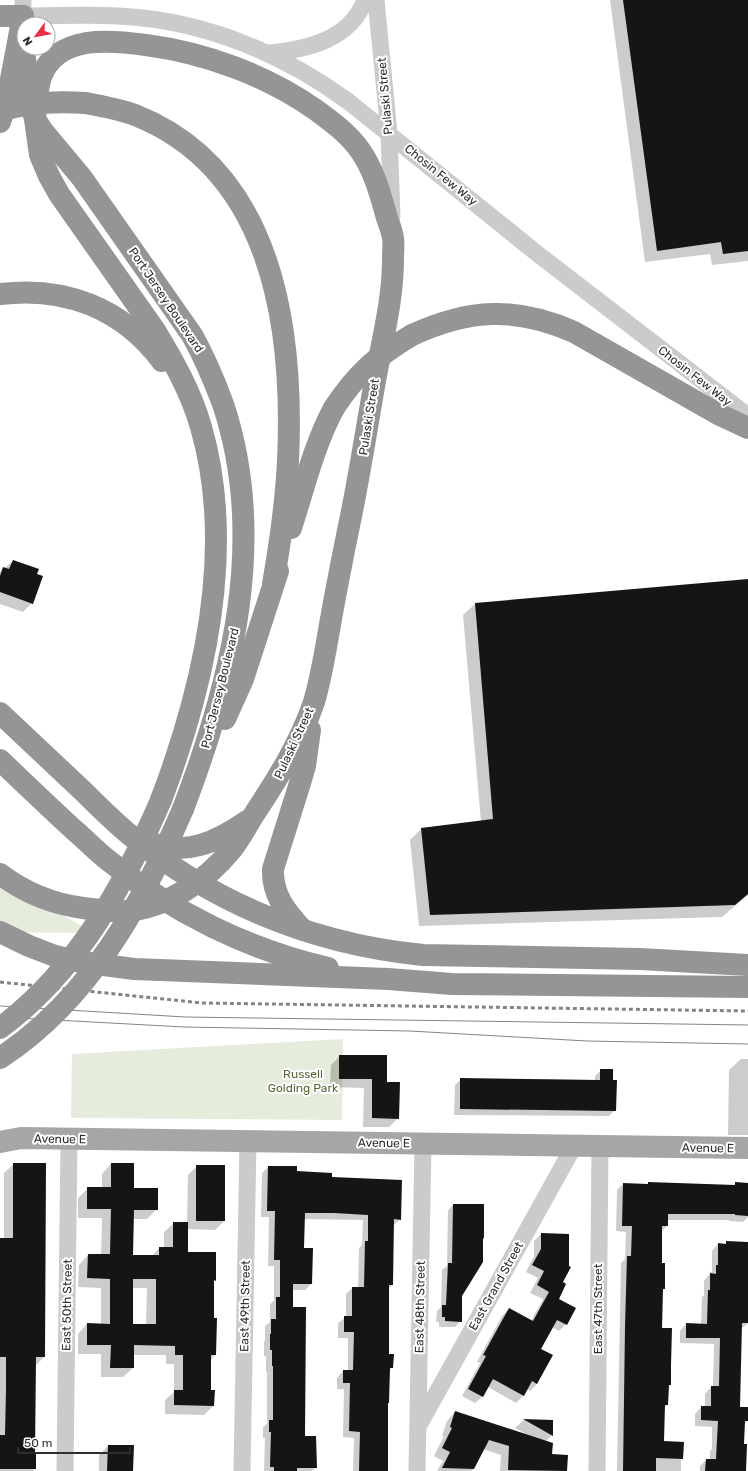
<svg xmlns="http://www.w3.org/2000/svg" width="748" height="1471" viewBox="0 0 748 1471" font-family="Rubik,sans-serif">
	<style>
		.green { fill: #e5ecdb }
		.shadow { fill: #0003; fill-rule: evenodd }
		.building { fill: #151515; fill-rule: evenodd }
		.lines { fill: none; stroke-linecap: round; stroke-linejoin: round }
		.minor { stroke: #cbcbcb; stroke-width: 17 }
		.major { stroke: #a6a6a6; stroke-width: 22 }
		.highway { stroke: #959595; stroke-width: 22 }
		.tram { stroke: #838383; stroke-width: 1 }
		.rail { stroke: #838383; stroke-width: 3; stroke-dasharray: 4 3; stroke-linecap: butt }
		.highway-bridge { stroke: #959595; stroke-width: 22 }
		.labels { text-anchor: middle; stroke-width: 4; stroke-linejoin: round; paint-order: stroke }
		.street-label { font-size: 12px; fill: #2e2e2e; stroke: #fff }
		.park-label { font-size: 12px; fill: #536a3a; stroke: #fff }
	</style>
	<rect width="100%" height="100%" fill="#fff"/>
	<g class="green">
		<path d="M0 879 94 933 0 932Z"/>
		<path d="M343 1039 342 1120 71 1118 72 1054Z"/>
	</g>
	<g class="shadow">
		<path d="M610 0H748V261L712 265 710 254 645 262Z"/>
		<path d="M13 561 32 603 23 612 0 604V572Z"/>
		<path d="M748 580V895L722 917 419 926 410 840 422 828 481 822 463 615 475 604Z"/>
		<path d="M340 1056 386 1083 398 1118 389 1127H363L364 1088 330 1087 331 1065Z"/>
		<path d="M741 1059H748V1135H728L729 1070Z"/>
		<path d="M601 1070 615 1110 609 1116 454 1115 455 1085 461 1079 595 1080V1076Z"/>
		<path d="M14 1164 44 1357 35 1366V1469L33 1471H0V1239H4V1173Z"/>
		<path d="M111 1164 133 1189 157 1209 147 1219H133L132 1256H152L159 1248H164V1232L174 1223H187L188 1175 197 1166 224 1221 215 1230 187 1229V1253L215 1280 213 1282V1319L215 1355 210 1361V1391L214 1405 204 1415 165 1414V1400L174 1392V1364H166V1355H133V1368L123 1377H101V1354H78V1334L87 1324 101 1325V1288L78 1287 79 1265 88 1255H101L102 1218H78V1198L88 1188H102V1174ZM132 1288H147L146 1325H132Z"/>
		<path d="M268 1167 331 1178 400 1219 393 1226 392 1285 388 1289V1355L392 1367 389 1371 387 1404V1471H353L354 1438 343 1437 344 1389H337V1378L343 1371H348V1338H338V1323L346 1317V1294L352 1288H358L359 1248 362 1245 363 1220 304 1219 303 1249 311 1284 305 1290H292V1308L304 1437 316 1467 312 1471H264L265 1438H263V1427L267 1424V1372H266V1356H264V1342L265 1340V1326L270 1322V1304L274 1301V1266H268L269 1217H261L262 1173Z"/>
		<path d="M648 1183 733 1186 736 1183 748 1184V1217L743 1222 729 1221V1220H667V1226L661 1232V1264L664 1288 662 1291 661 1329 670 1385 668 1387 667 1405 664 1408 663 1442 682 1458 681 1460V1471H617L621 1263 625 1259 626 1232 616 1231 617 1190 623 1184 647 1185Z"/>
		<path d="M453 1205 484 1238 461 1296V1321L455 1327H439V1322H436L437 1311 441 1307 442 1270 447 1266 448 1210Z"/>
		<path d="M541 1234 562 1283 557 1299 566 1324 559 1331 552 1327 540 1349 537 1384 530 1391 527 1389 523 1396 516 1403 488 1387 482 1397 475 1403 462 1396 480 1363 477 1362 502 1316 509 1309 531 1321 543 1299 530 1293 538 1278 526 1272 534 1256V1241Z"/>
		<path d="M727 1242 748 1243V1323L741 1329 739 1408 747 1421 744 1424 743 1445 746 1471H700V1466L706 1460H710V1451L712 1449V1427L695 1426V1414L701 1407H705V1394L711 1387H713L714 1344 680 1343V1331L686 1324H701L702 1297 704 1295V1281L712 1271V1251L718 1244H725Z"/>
		<path d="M455 1412 526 1434 515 1428 524 1420 552 1421V1435L545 1442 551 1455 567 1456V1471H500L501 1455 483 1449 472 1471H437L443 1461 434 1456 444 1436H442L447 1421Z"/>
		<path d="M108 1446H133L132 1471H99V1455Z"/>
	</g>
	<g class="building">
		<path d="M623 0H748V251L723 254 721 242 657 251Z"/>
		<path d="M13 560 39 569 37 574 43 576 33 604 0 592V576L3 567 9 569Z"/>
		<path d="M748 579V894L735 905 430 915 421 828 493 819 475 603Z"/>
		<path d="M339 1055H387V1082H400L399 1119 372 1118V1079H339Z"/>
		<path d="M600 1069H613V1080H617L616 1111 460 1109V1078L600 1080Z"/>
		<path d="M13 1163H46L45 1357H36L35 1454H36V1469H0V1435H5L6 1389V1357H0V1238H13Z"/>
		<path d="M111 1163H134V1188H158V1210H134L133 1255H159V1247H173V1222H188V1252H216V1281L214 1280V1318H217L216 1355H211V1390H215L214 1406 174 1405V1390H183V1355H175V1346L134 1345V1368H110L111 1345H87V1323L110 1324V1279L87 1278 88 1254H110L111 1209H87V1187H111ZM133 1279H156V1324H133Z"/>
		<rect x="196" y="1165" width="29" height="56"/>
		<path d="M268 1166H297V1171L332 1173V1177L402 1180 401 1220 394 1219 393 1285H389V1354H394L393 1368H390L389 1403H388V1471H359L360 1432 349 1431 350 1383H343V1370H353L354 1332H344V1316H352V1287H364L365 1241H368V1215L334 1213H305L304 1248H313L312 1284H293V1307H306L305 1436H316L317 1468H297V1471H274V1467H270L271 1432H269V1420H273V1366H272V1350H270V1334H271V1319H276V1297H280V1260H274L275 1211H267Z"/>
		<path d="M648 1182 735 1185V1182L748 1183V1216L735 1215V1214H668V1226H662V1263H665V1289H663L662 1328H672L671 1365V1385H669L668 1405H665L664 1441 684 1442 683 1459 656 1458V1471H623L625 1327 627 1256H631L632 1226H622L623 1183 648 1184Z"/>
		<path d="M453 1204H484V1238H483V1262L462 1296V1322L445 1321V1317H442V1305H446L448 1263H452Z"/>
		<path d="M541 1233 569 1234V1266L571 1267 563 1282 566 1284 559 1299 576 1308 567 1325 557 1320 541 1349 553 1355 537 1384 532 1381 524 1396 493 1379 483 1397 468 1389 486 1356 483 1355 509 1308 533 1321 549 1292 537 1285 544 1271 532 1265 541 1249Z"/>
		<path d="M726 1241 748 1242V1323H742L740 1407H748V1421H745L744 1444H747L746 1471H705L706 1459H716L718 1421 701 1420V1406H711V1386H719L720 1338H686V1323L707 1324 708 1290H710V1273L716 1274V1265H718V1243L726 1244Z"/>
		<path d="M455 1411 553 1443 552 1454 568 1455 567 1471 508 1470 509 1446 489 1440 474 1469 442 1468 450 1452 442 1448 452 1428 450 1427Z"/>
		<path d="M523 1419 553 1420V1436Z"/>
		<path d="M108 1445H134L133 1471H107Z"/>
	</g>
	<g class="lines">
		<g class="minor">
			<path d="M23 0V16C55 16 86 14 118 16 203 20 280 52 349 102L539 255 748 416"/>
			<path d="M376 0 389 133 392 216"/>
			<path d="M268 53C306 50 350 40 365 0"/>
			<path d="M419 1425 574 1146"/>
			<path d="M65 1471 69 1139"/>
			<path d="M242 1471 248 1141"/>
			<path d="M417 1471 423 1144"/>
			<path d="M597 1471 600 1146"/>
		</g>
		<path class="major" d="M0 1142 21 1138 748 1148"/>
		<g class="highway">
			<path d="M0 16H23"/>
			<path d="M24 48 29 98 35 119 40 155 49 176 59 194 154 329C173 360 191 392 201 427 236 549 205 684 161 800"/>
			<path d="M85 103C102 106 119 109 135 115 274 170 294 331 288 461 286 502 280 544 273 584"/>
			<path d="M0 122 7 100 23 16"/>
			<path d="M37 122 42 130 82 178 192 335C205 358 214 380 223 404 268 539 232 681 183 809"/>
			<path d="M0 294C65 286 122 308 162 361"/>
			<path d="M412 335C469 309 515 306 574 332L718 414 748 428"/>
			<path d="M291 528C304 488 314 445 334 408"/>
			<path d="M0 713C28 739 56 766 84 792 99 807 114 822 130 835 216 905 314 944 423 955L640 959 748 965"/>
			<path d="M225 719 243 679 278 571"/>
			<path d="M0 760C24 783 48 806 73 829 85 839 96 851 109 861 172 912 249 950 328 968"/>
			<path d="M149 842C185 857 217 842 247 821"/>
			<path d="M0 874C25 893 53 904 83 908 97 910 112 912 126 911 168 907 206 881 232 849 241 838 247 825 255 813 278 778 300 743 314 702 322 675 326 647 331 619 337 585 344 550 351 516 361 467 368 419 377 370 384 333 393 297 393 259 393 252 394 245 393 238 392 231 389 224 387 218 381 197 376 177 365 158 353 137 335 124 316 110 266 75 206 53 146 45 111 40 57 34 41 77 37 90 36 105 35 119"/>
			<path d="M302 929C285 911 272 894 273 869L300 783 305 766 310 730"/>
			<path d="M0 932 29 946 55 956 81 962 134 969 388 979 452 984 748 987"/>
		</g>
		<g class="tram">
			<path d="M0 1006 185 1017 748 1025"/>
			<path d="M0 1017 184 1027 410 1031 587 1041 748 1044"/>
		</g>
		<path class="rail" d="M0 982 202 1003 748 1011"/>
		<g class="highway-bridge">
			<path d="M0 111C28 102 56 101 85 103"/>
			<path d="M334 408C357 373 377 356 412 335"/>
			<path d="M0 1028C77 971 124 886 161 800"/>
			<path d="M0 1058C89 1000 142 904 183 809"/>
		</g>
	</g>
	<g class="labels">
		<g class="street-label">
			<text transform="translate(385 96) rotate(-95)" y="4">Pulaski Street</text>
			<text transform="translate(441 175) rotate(39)" y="4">Chosin Few Way</text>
			<text transform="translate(166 300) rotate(56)" y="4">Port Jersey Boulevard</text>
			<text transform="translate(695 376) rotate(38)" y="4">Chosin Few Way</text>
			<text transform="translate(369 417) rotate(-81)" y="4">Pulaski Street</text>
			<text transform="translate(220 688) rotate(-76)" y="4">Port Jersey Boulevard</text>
			<text transform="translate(294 743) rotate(-65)" y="4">Pulaski Street</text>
			<text transform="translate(60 1139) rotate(1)" y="4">Avenue E</text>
			<text transform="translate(384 1143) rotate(1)" y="4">Avenue E</text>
			<text transform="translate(708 1148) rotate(1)" y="4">Avenue E</text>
			<text transform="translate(496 1286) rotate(-61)" y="4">East Grand Street</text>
			<text transform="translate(67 1305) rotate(-89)" y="4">East 50th Street</text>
			<text transform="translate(245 1306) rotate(-89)" y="4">East 49th Street</text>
			<text transform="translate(420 1307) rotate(-89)" y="4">East 48th Street</text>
			<text transform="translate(598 1309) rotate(-90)" y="4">East 47th Street</text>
		</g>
		<g class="park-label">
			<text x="303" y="1078">Russell<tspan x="303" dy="14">Golding Park</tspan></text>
		</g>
	</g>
	<g transform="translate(36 36) rotate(238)"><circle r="19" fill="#ffffff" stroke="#ababab"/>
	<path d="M0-3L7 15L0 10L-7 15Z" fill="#e92c45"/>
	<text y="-6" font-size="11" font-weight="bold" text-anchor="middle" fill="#2e2e2e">N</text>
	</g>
	<path d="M18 1447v6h112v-6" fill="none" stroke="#2e2e2e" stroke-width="2"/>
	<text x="24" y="1447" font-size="12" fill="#2e2e2e" stroke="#ffffff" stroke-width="3" paint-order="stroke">50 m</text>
</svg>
